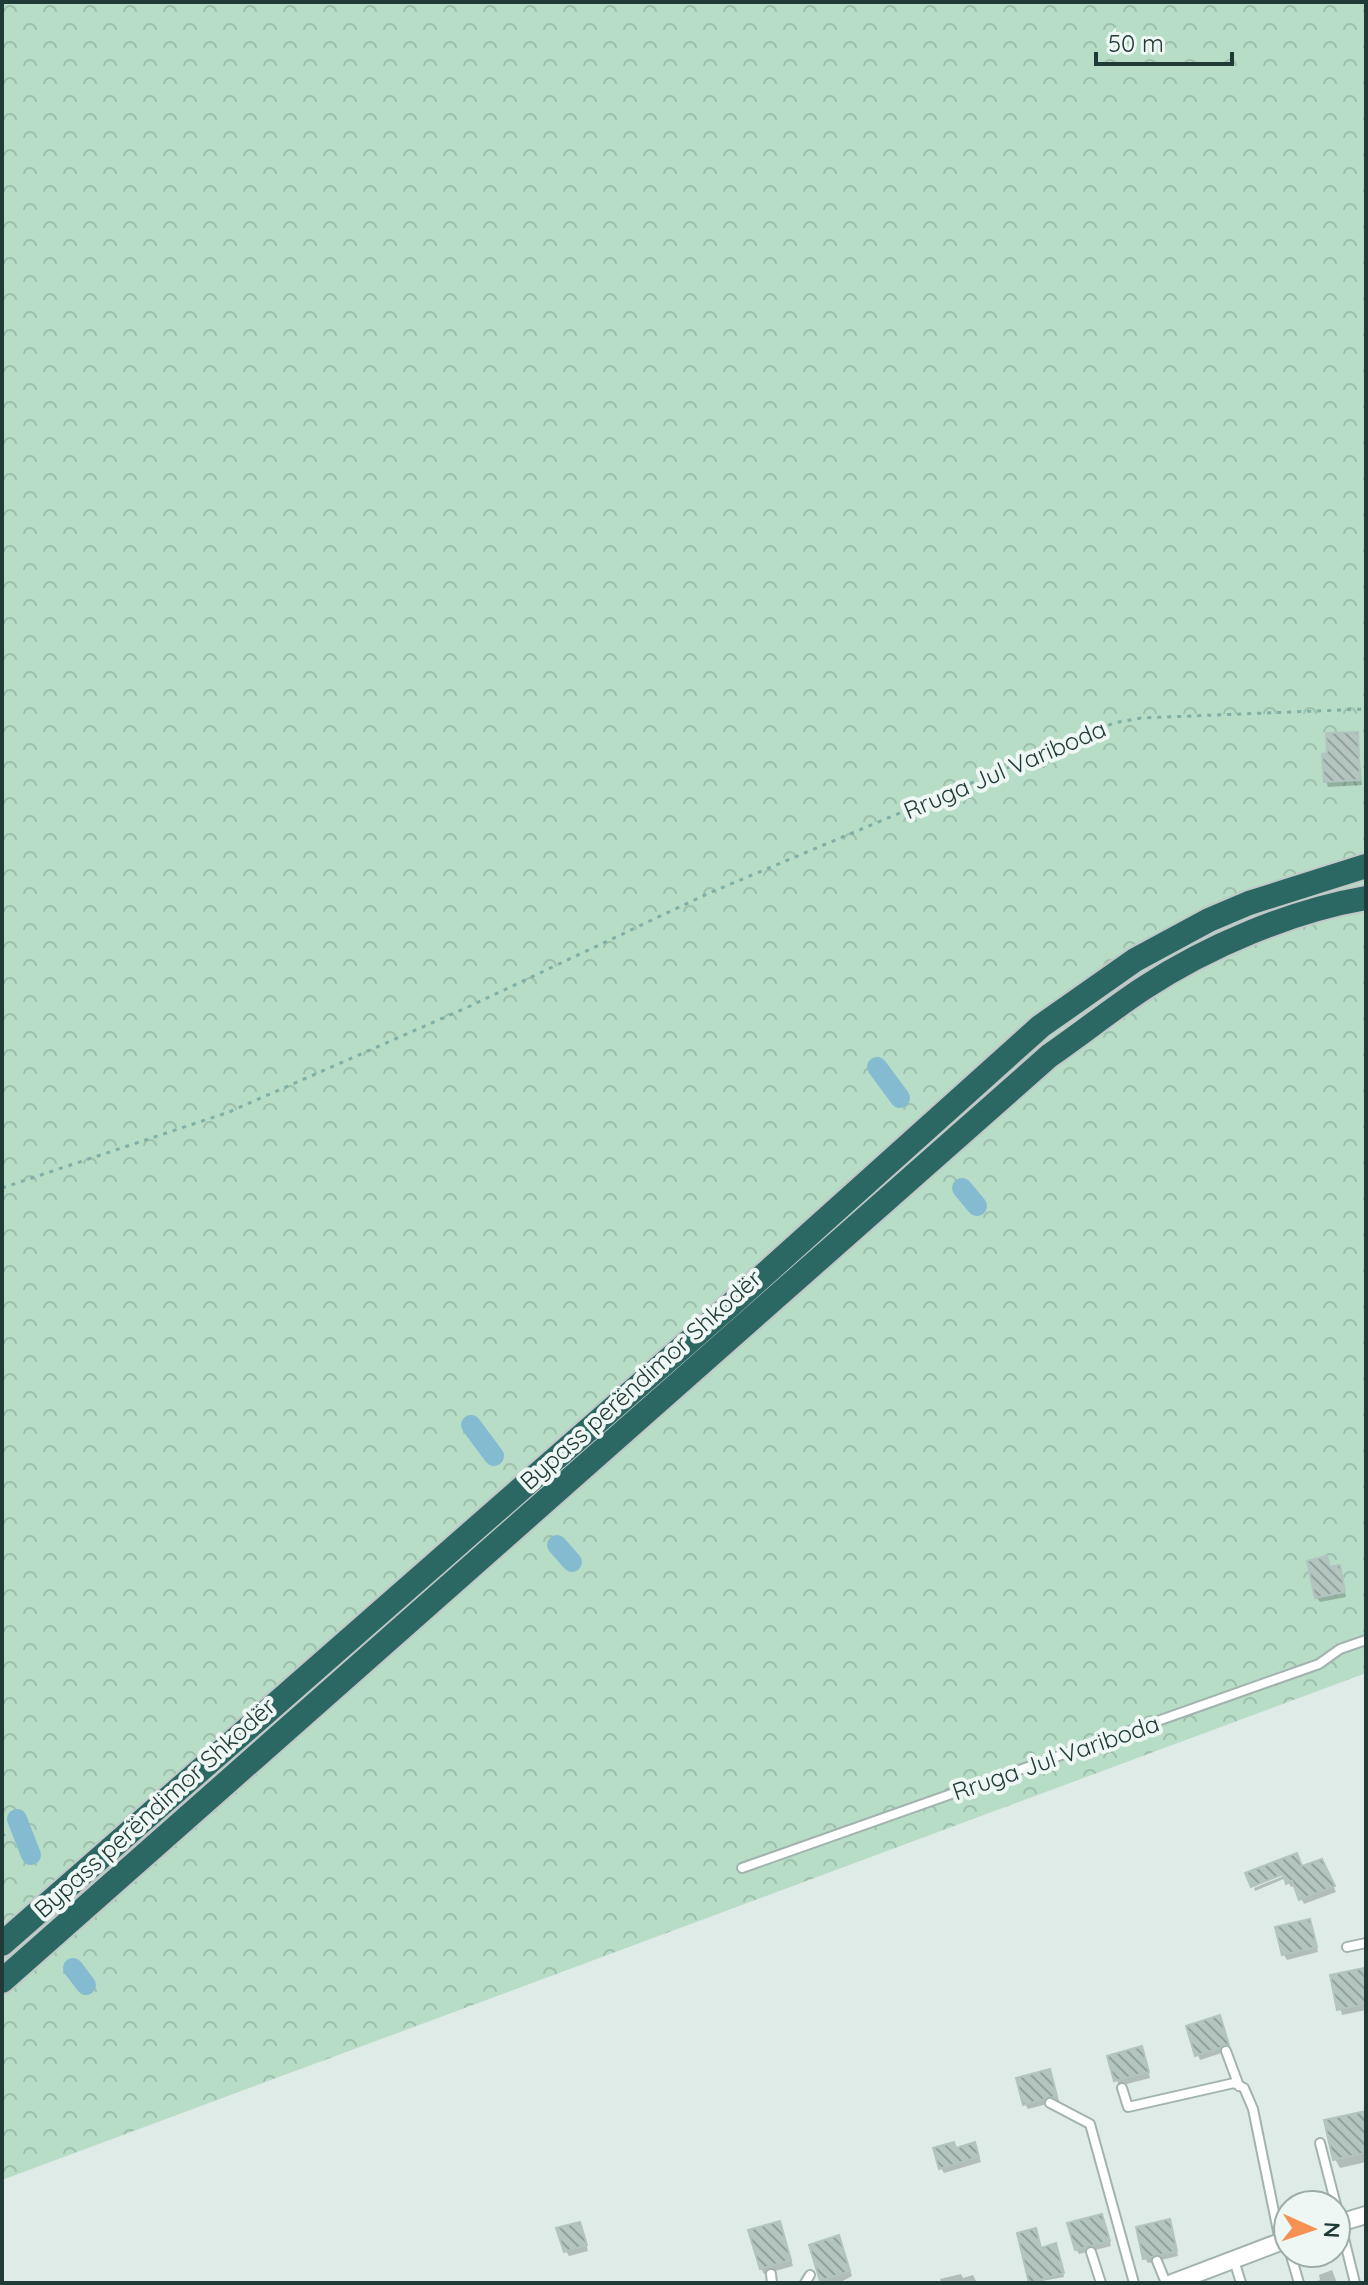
<svg xmlns="http://www.w3.org/2000/svg" width="1368" height="2285" viewBox="0 0 1368 2285" font-family="Quicksand,sans-serif">
	<style>
		.park { fill: url(#park-crowns) }
		.shadow { fill: #0003 }
		.lines { fill: none; stroke-linecap: round; stroke-linejoin: round }
		.canal { stroke: #85bbd1; stroke-width: 20 }
		.building { fill: url(#building-back-hatch); stroke: #b1c4bf; stroke-width: 2 }
		.lane-casing { stroke: #a2b3af; stroke-width: 12 }
		.street-casing { stroke: #a2b3af; stroke-width: 20 }
		.highway-casing { stroke: #c1c8c7; stroke-width: 28 }
		.path { stroke: #7fafa7; stroke-width: 3; stroke-dasharray: 4 6; stroke-linecap: butt }
		.lane { stroke: #fff; stroke-width: 8 }
		.street { stroke: #fff; stroke-width: 16 }
		.highway { stroke: #2b6763; stroke-width: 24 }
		.labels { text-anchor: middle; stroke-width: 8; stroke-linejoin: round; paint-order: stroke }
		.street-label { font-size: 24px; fill: #203b37; stroke: #eff7f4 }
	</style>
	<defs>
		<pattern id="park-crowns" width="20" height="18" patternUnits="userSpaceOnUse" patternTransform="scale(2)"><rect width="20" height="18" fill="#b7ddc6"/><path d="M2 6a3 3 0 1 1 6 0M12 15a3 3 0 1 1 6 0" fill="none" stroke="#9dbfab"/></pattern>
		<pattern id="building-back-hatch" width="6" height="6" patternUnits="userSpaceOnUse" patternTransform="scale(2)"><rect width="6" height="6" fill="#b4c5c0"/><path d="M-1 5l2 2M0 0l6 6M5-1l2 2" fill="none" stroke="#92a19d"/></pattern>
	</defs>
	<rect width="100%" height="100%" fill="#dfebe7"/>
	<path class="park" d="M2 2H1366V1673L2 2180Z"/>
	<g class="shadow">
		<path d="M1357 734 1362 785 1328 787 1326 781 1330 755Z"/>
		<path d="M1339 1567 1346 1597 1320 1602 1317 1598 1330 1569Z"/>
		<path d="M1321 1861 1336 1892 1304 1904 1295 1885 1291 1887 1286 1878 1255 1891 1254 1888 1293 1872 1248 1874 1302 1869Z"/>
		<path d="M1310 1921 1318 1952 1287 1960 1284 1955Z"/>
		<path d="M1363 1971 1366 2010 1342 2015 1332 1977Z"/>
		<path d="M1222 2023 1231 2050 1200 2060 1188 2028Z"/>
		<path d="M1144 2054 1150 2078 1119 2086 1110 2057Z"/>
		<path d="M1049 2071 1059 2101 1028 2109 1025 2104Z"/>
		<path d="M1366 2115V2162L1340 2168 1335 2159Z"/>
		<path d="M957 2150H977L981 2162 944 2173 941 2168Z"/>
		<path d="M1102 2216 1111 2246 1079 2254 1076 2249Z"/>
		<path d="M1169 2222 1178 2256 1148 2263 1145 2258Z"/>
		<path d="M782 2228 793 2266 764 2274 761 2268Z"/>
		<path d="M582 2229 588 2251 569 2256 566 2251Z"/>
		<path d="M1020 2234 1041 2250H1057L1064 2277 1031 2283Z"/>
		<path d="M841 2243 852 2276 839 2283H823L811 2246Z"/>
		<path d="M1332 2270 1337 2283H1311L1320 2280 1319 2275Z"/>
		<path d="M961 2274 963 2278 973 2275 977 2283H941L940 2279Z"/>
	</g>
	<g class="lines">
		<g class="canal">
			<path d="M877 1067 900 1098"/>
			<path d="M962 1188 977 1206"/>
			<path d="M471 1425 494 1456"/>
			<path d="M557 1545 572 1562"/>
			<path d="M17 1819 31 1855"/>
			<path d="M73 1968 86 1985"/>
		</g>
	</g>
	<g class="building">
		<path d="M1358 732 1360 780 1324 782 1322 754 1327 753 1326 733Z"/>
		<path d="M1327 1556 1330 1567 1340 1565 1345 1592 1315 1598 1307 1561Z"/>
		<path d="M1297 1853 1302 1866 1322 1859 1335 1886 1299 1900 1292 1881 1286 1884 1283 1874 1251 1887 1245 1873Z"/>
		<path d="M1310 1919 1317 1947 1282 1955 1275 1927Z"/>
		<path d="M1364 1968 1366 2004 1337 2010 1330 1975Z"/>
		<path d="M1220 2015 1229 2045 1195 2056 1186 2026Z"/>
		<path d="M1142 2046 1149 2072 1114 2081 1107 2056Z"/>
		<path d="M1050 2069 1057 2096 1023 2105 1016 2078Z"/>
		<path d="M1366 2111V2153L1333 2160 1324 2120Z"/>
		<path d="M954 2142 956 2148 975 2142 979 2157 939 2169 933 2148Z"/>
		<path d="M1102 2214 1110 2241 1075 2250 1067 2223Z"/>
		<path d="M1170 2219 1177 2251 1143 2259 1136 2227Z"/>
		<path d="M780 2221 791 2260 760 2269 748 2230Z"/>
		<path d="M580 2222 587 2245 564 2252 556 2228Z"/>
		<path d="M1036 2228 1041 2248 1056 2243 1064 2273 1029 2283 1017 2233Z"/>
		<path d="M839 2235 850 2271 820 2281 809 2245Z"/>
	</g>
	<g class="lines">
		<defs>
			<g id="lane">
				<path d="M742 1868 1319 1664 1340 1649 1366 1640"/>
				<path d="M1347 1947 1366 1943"/>
				<path d="M1226 2051 1239 2086"/>
				<path d="M1122 2088 1128 2107 1234 2083 1244 2088 1253 2109 1280 2241"/>
				<path d="M1050 2103 1090 2124 1134 2283"/>
				<path d="M1320 2143 1336 2205"/>
				<path d="M1336 2206 1355 2283"/>
				<path d="M1286 2239 1299 2283"/>
				<path d="M1091 2252 1101 2283"/>
				<path d="M1234 2260 1241 2283"/>
				<path d="M1157 2261 1166 2283"/>
				<path d="M771 2274 772 2283"/>
				<path d="M805 2283 810 2275"/>
			</g>
			<g id="street">
				<path d="M1336 2224 1366 2215"/>
				<path d="M1172 2283 1288 2239"/>
			</g>
			<g id="highway">
				<path d="M2 1944 726 1309 1041 1026 1135 960 1209 920 1249 903 1366 866"/>
				<path d="M2 1981 1049 1056C1081 1034 1112 1009 1144 988 1208 946 1291 911 1366 898"/>
			</g>
		</defs>
		<use href="#lane" class="lane-casing"/>
		<use href="#street" class="street-casing"/>
		<use href="#highway" class="highway-casing"/>
		<g class="path">
			<path d="M2 1188 229 1112 468 1007 707 894 1114 723 1141 718 1366 709"/>
			<path d="M2 1833 5 1837"/>
		</g>
		<use href="#lane" class="lane"/>
		<use href="#street" class="street"/>
		<use href="#highway" class="highway"/>
	</g>
	<g class="labels">
		<g class="street-label">
			<text transform="translate(1005 770) rotate(-23)" y="8">Rruga Jul Variboda</text>
			<text transform="translate(641 1380) rotate(-42)" y="8">Bypass perëndimor Shkodër</text>
			<text transform="translate(1056 1758) rotate(-19)" y="8">Rruga Jul Variboda</text>
			<text transform="translate(155 1808) rotate(-42)" y="8">Bypass perëndimor Shkodër</text>
		</g>
	</g>
	<rect width="1368" height="2285" fill="none" stroke="#203b37" stroke-width="8"/>
	<g transform="translate(1312 2229) rotate(93)"><circle r="38" fill="#eff7f4" stroke="#9caca8" stroke-width="2"/>
	<path d="M0-6L14 30L0 20L-14 30Z" fill="#f59153"/>
	<text y="-12" font-size="22" font-weight="bold" text-anchor="middle" fill="#203b37">N</text>
	</g>
	<path d="M1096 52v12h136v-12" fill="none" stroke="#203b37" stroke-width="4"/>
	<text x="1108" y="52" font-size="24" fill="#203b37" stroke="#eff7f4" stroke-width="6" paint-order="stroke">50 m</text>
</svg>
